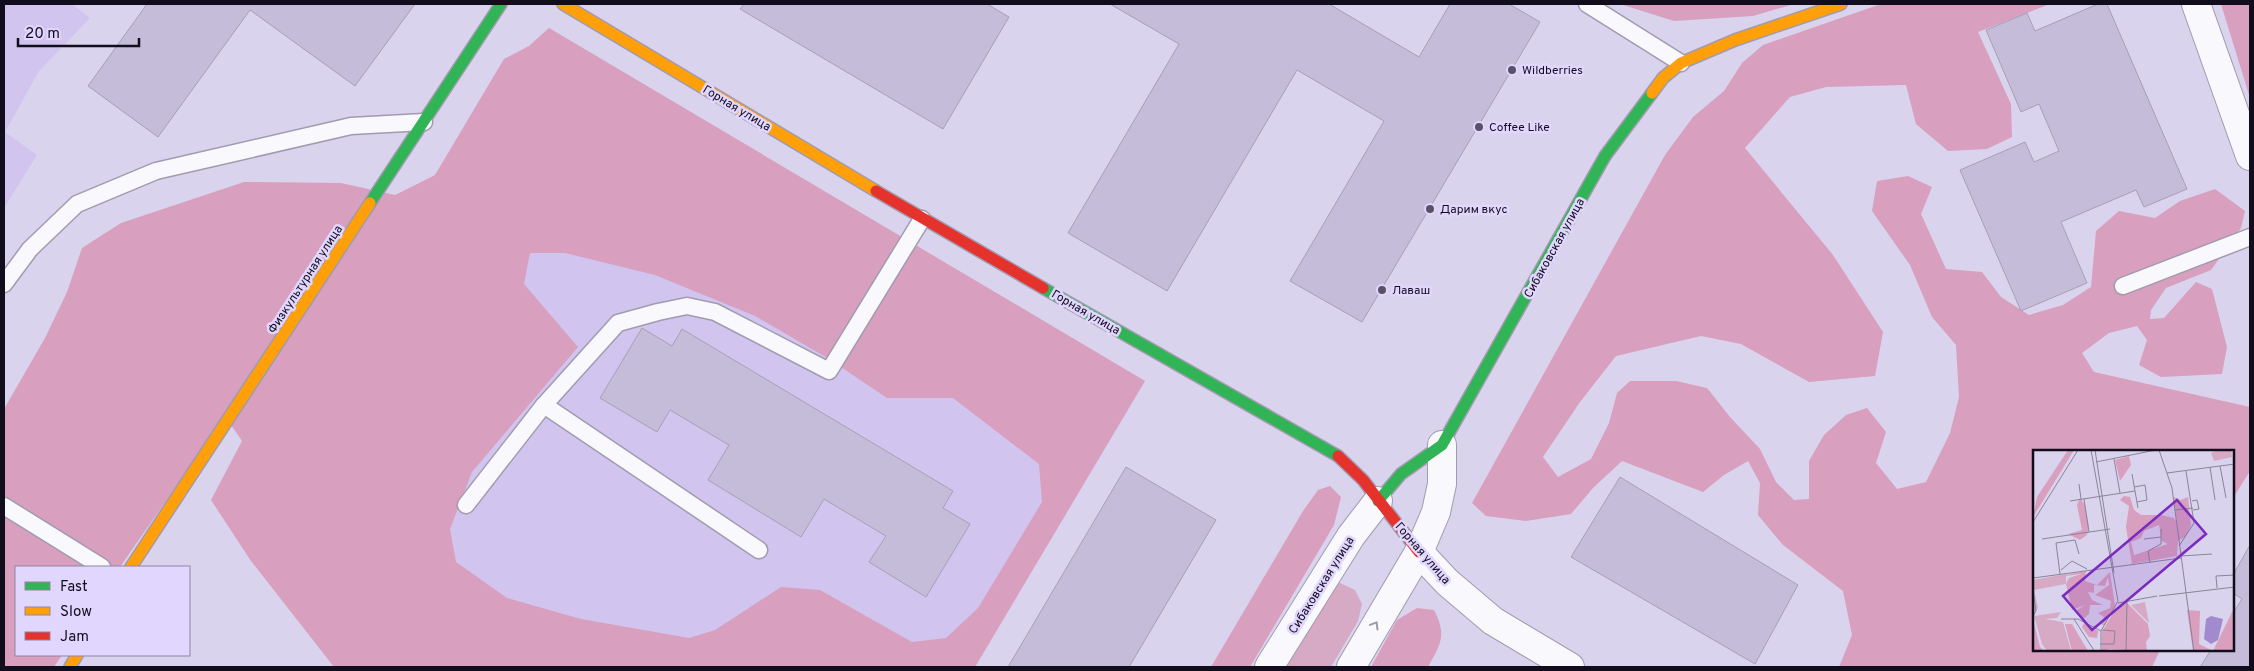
<svg xmlns="http://www.w3.org/2000/svg" width="2254" height="671" viewBox="0 0 2254 671" font-family="Overpass,sans-serif">
	<style>
		.built { fill: #d1c5ef }
		.green { fill: #d6aac4 }
		.forest { fill: #d89fbe; fill-rule: evenodd }
		.building { fill: #c5bcd9; stroke: #a6a0b4 }
		.lines { fill: none; stroke-linecap: round; stroke-linejoin: round }
		.lane-casing { stroke: #a19baf; stroke-width: 19 }
		.street-casing { stroke: #a19baf; stroke-width: 30 }
		.fast-casing { stroke: #a19baf; stroke-width: 14 }
		.slow-casing { stroke: #a19baf; stroke-width: 14 }
		.jam-casing { stroke: #a19baf; stroke-width: 14 }
		.lane { stroke: #f9f8fc; stroke-width: 16 }
		.street { stroke: #f9f8fc; stroke-width: 28 }
		.fast { stroke: #30b455; stroke-width: 11 }
		.slow { stroke: #ff9f0a; stroke-width: 11 }
		.jam { stroke: #e5322d; stroke-width: 11 }
		.oneway { stroke: #9d9aa3 }
		.poi-dot { fill: #585266; stroke: #e1d6fe; stroke-width: 2 }
		.labels { text-anchor: middle; stroke-width: 5; stroke-linejoin: round; paint-order: stroke }
		.poi-label { font-size: 12px; fill: #120d1d; stroke: #e1d6fe; text-anchor: start }
		.street-label { font-size: 12px; fill: #120d1d; stroke: #e1d6fe }
		.inset-road { fill: none; stroke: #8a849a; stroke-width: 1 }
		.view { fill: #7b2cbf; fill-opacity: 0.15; stroke: #7b2cbf; stroke-width: 2.5 }
		.inset-edge { fill: none; stroke: #120d1d; stroke-width: 2.5 }
	</style>
	<rect width="100%" height="100%" fill="#dad3ed"/>
	<g class="built">
		<path d="M4 4H72L90 18 39 71 5 132 37 155 4 208Z"/>
		<path d="M549 28 1145 381 975 667H531L245 497 504 59 529 46Z"/>
	</g>
	<path class="green" d="M1340 583 1355 590 1362 604 1358 621 1331 667H1277L1323 588Z"/>
	<g class="forest">
		<path d="M1620 4H1794L1753 16 1674 21Z"/>
		<path d="M1881 4H2050L1978 32 2011 104 2012 137 1987 149 1948 151 1916 124 1906 85 1826 87 1790 97 1745 148 1833 255 1883 332 1875 376 1809 382 1741 344 1701 336 1616 356 1580 402 1543 457 1558 477 1591 459 1609 423 1617 393 1630 381H1676L1707 388 1730 417 1760 449 1776 482 1794 500 1809 499V461L1824 435 1846 415 1867 408 1886 432 1876 463 1897 489 1926 482 1950 433 1959 397 1956 345 1932 317 1910 265 1872 211 1877 181 1908 176 1932 187 1921 214 1946 269 1982 272 2001 297 2029 315 2063 305 2091 287 2096 231 2119 211 2155 218 2180 201 2215 189 2245 211 2241 228 2211 270 2166 288 2151 310 2150 319 2164 318 2196 282 2212 289 2227 347 2222 374 2161 377 2139 365 2147 340 2137 326 2109 333 2082 353 2094 372 2250 407V471L2233 498V451H2034V650H2160L2152 667H1839L1852 635 1843 591 1783 545 1758 515 1760 483 1748 461 1724 475 1703 492 1622 461 1593 488 1571 514 1526 521 1486 516 1472 503 1665 155 1693 117 1724 91 1742 63 1763 45Z"/>
		<path d="M2221 4H2250V98Z"/>
		<path d="M549 28 1145 381 975 667H334L251 561 211 500 242 441 225 416 120 567H16V655H62L54 667H4V409L45 338 67 292 82 248 121 223 244 182 341 183 395 195 435 175 504 59 529 46ZM530 253H565L655 275 755 316 829 359 887 398H953L1039 464 1042 502 978 608 946 638 912 642 820 590 781 587 715 630 689 638 581 619 507 598 456 562 450 529 472 472 578 347 524 284Z"/>
		<path d="M1330 486 1341 497 1334 525 1250 667H1211L1303 511 1318 490Z"/>
		<path d="M1417 608 1434 610C1447 635 1441 644 1428 667H1371L1397 620Z"/>
	</g>
	<g class="building">
		<path d="M147 4H415L355 86 250 10 158 137 88 86Z"/>
		<path d="M744 4H987L1009 17 943 129 740 9Z"/>
		<path d="M1110 4H1329L1419 57 1450 4H1509L1540 22 1362 322 1290 281 1384 121 1297 70 1167 291 1068 233 1179 44Z"/>
		<path d="M2098 4H2107L2187 189 2144 207 2136 190 2061 222 2087 283 2021 311 1960 170 2025 142 2034 162 2059 151 2039 104 2021 112 1986 30 2027 13 2035 31Z"/>
		<path d="M642 328 672 346 682 329 953 491 943 508 970 524 926 597 869 562 886 536 824 499 801 537 708 480 729 445 670 410 657 432 600 398Z"/>
		<path d="M1126 467 1216 520 1129 667H1008Z"/>
		<path d="M1620 477 1798 585 1755 664 1571 557Z"/>
		<path d="M2250 545V667H2200L2211 650H2233V613L2242 599 2233 593V575Z"/>
	</g>
	<g class="lines">
		<defs>
			<g id="lane">
				<path d="M1587 4 1681 63"/>
				<path d="M4 284 30 249 77 204 156 171 351 126 424 122"/>
				<path d="M2123 286 2250 237"/>
				<path d="M544 405 759 550"/>
				<path d="M466 505 544 405 618 323 658 312 687 306 715 312 829 371 922 219"/>
				<path d="M4 506 102 567"/>
			</g>
			<g id="street">
				<path d="M2196 4 2250 156"/>
				<path d="M1419 552 1447 582 1493 621 1570 667"/>
				<path d="M1269 667 1351 536 1378 501"/>
				<path d="M1351 667 1419 552 1436 512 1442 484V445"/>
			</g>
			<g id="fast">
				<path d="M370 203 501 4"/>
				<path d="M1043 288 1338 456"/>
				<path d="M1378 501 1401 474 1442 445 1605 156 1652 93"/>
			</g>
			<g id="slow">
				<path d="M563 4 876 191"/>
				<path d="M1652 93 1663 78 1681 63 1735 40 1841 4"/>
				<path d="M131 567 370 203"/>
				<path d="M70 667 77 655"/>
			</g>
			<g id="jam">
				<path d="M876 191 1043 288"/>
				<path d="M1338 456 1363 480 1419 552"/>
			</g>
		</defs>
		<use href="#lane" class="lane-casing"/>
		<use href="#street" class="street-casing"/>
		<use href="#fast" class="fast-casing"/>
		<use href="#slow" class="slow-casing"/>
		<use href="#jam" class="jam-casing"/>
		<use href="#lane" class="lane"/>
		<use href="#street" class="street"/>
		<use href="#fast" class="fast"/>
		<use href="#slow" class="slow"/>
		<use href="#jam" class="jam"/>
	</g>
	<defs><path id="oneway-chevron" d="M-2-3.5L2.5 0L-2 3.5" fill="none" stroke-width="1.6" stroke-linecap="round" stroke-linejoin="round" transform="scale(1.25)"/></defs>
	<use class="oneway" href="#oneway-chevron" transform="translate(1375 625) rotate(-59)"/>
	<g class="poi-dot">
		<circle cx="1512" cy="70" r="5"/>
		<circle cx="1479" cy="127" r="5"/>
		<circle cx="1430" cy="209" r="5"/>
		<circle cx="1382" cy="290" r="5"/>
	</g>
	<g class="labels">
		<g class="poi-label">
			<text x="1522" y="74">Wildberries</text>
			<text x="1489" y="131">Coffee Like</text>
			<text x="1440" y="213">Дарим вкус</text>
			<text x="1392" y="294">Лаваш</text>
		</g>
		<g class="street-label">
			<text transform="translate(737 108) rotate(31)" y="4">Горная улица</text>
			<text transform="translate(1554 248) rotate(-61)" y="4">Сибаковская улица</text>
			<text transform="translate(305 279) rotate(-57)" y="4">Физкультурная улица</text>
			<text transform="translate(1086 312) rotate(30)" y="4">Горная улица</text>
			<text transform="translate(1423 553) rotate(49)" y="4">Горная улица</text>
			<text transform="translate(1321 585) rotate(-58)" y="4">Сибаковская улица</text>
		</g>
	</g>
	<g transform="translate(2033 450)">
		<rect width="201" height="201" fill="#dad3ed"/>
		<path d="M185 0H198L199 7 181 11 178 3ZM33 124V134L1 140 5 158 0 165V130ZM112 152 116 173 98 155ZM28 162 24 168 12 169 30 172 38 201 15 202 9 194 1 166Z" fill="#d6aac4"/>
		<path d="M35 0H41L0 67 4 47ZM96 6 98 15 87 31 82 10ZM91 46 97 47 101 60 108 65H128L141 68 144 73 141 47 148 50 155 47 158 75 153 86 145 91 144 106 99 114 93 77 96 56 87 50ZM126 75 129 91 135 94 101 105 98 92 108 88 111 81ZM47 48 52 55 56 77 54 85 47 90 35 84 49 80 44 55ZM53 121 52 131 64 135 77 122 82 155 71 176 68 174 71 167 65 163 77 158 78 151 62 145 76 135 75 127 72 136 61 135V143L55 142 59 150 70 155H57L56 164 50 169 44 160 52 155 39 160 33 134 36 128 48 124 16 128ZM93 152 115 174 117 186 113 192 114 201 77 199 69 201V182L83 158ZM201 158V201H160L154 160 167 161 166 194 180 201ZM0 169 7 197 11 201H0ZM51 173 65 181 64 188 56 187 49 177ZM32 174H39L55 201H39Z" fill="#d89fbe" fill-rule="evenodd"/>
		<path d="M178 166 190 169 185 190 178 194 171 189 173 169Z" fill="#a18bce"/>
		<path class="inset-road" d="M58 0 85 151 68 181V202M62 0 81 123M126 0 139 38 161 202M81 9 87 43M63 12 123 0M187 16 193 48M177 17 182 50M134 23 202 14M99 24 105 58M46 34 48 49M101 37 112 35 114 50 104 52M51 49 56 82M37 51 102 41M159 51 164 50 166 59 160 60M142 60 160 58M0 72 45 0M9 89 77 79M111 89 128 87M146 96 161 73 153 21M148 106 179 104M117 113 115 101 128 94V79M28 120 39 111 54 119M27 124 23 93 42 90 46 104M0 128 148 108M184 138 183 126 202 125M0 141 3 161 0 166M126 146 202 137M85 153 124 146M28 169H45L68 181M41 169 62 202M67 194H81L82 181 69 180M93 202 94 152"/>
		<path class="view" d="M144 50 173 84 59 180 30 146Z"/>
		<rect width="201" height="201" class="inset-edge"/>
	</g>
	<rect width="2254" height="671" fill="none" stroke="#120d1d" stroke-width="10"/>
	<rect x="15" y="566" width="175" height="90" fill="#e1d6fe" stroke="#8e86a4"/>
	<rect x="25" y="582" width="25" height="8" fill="#30b455" stroke="#8e86a4"/>
	<text x="60" y="591" font-size="15" fill="#120d1d">Fast</text>
	<rect x="25" y="607" width="25" height="8" fill="#ff9f0a" stroke="#8e86a4"/>
	<text x="60" y="616" font-size="15" fill="#120d1d">Slow</text>
	<rect x="25" y="632" width="25" height="8" fill="#e5322d" stroke="#8e86a4"/>
	<text x="60" y="641" font-size="15" fill="#120d1d">Jam</text>
	<path d="M18 38v8h121v-8" fill="none" stroke="#120d1d" stroke-width="2.5"/>
	<text x="25" y="38" font-size="15" fill="#120d1d" stroke="#e1d6fe" stroke-width="4" paint-order="stroke">20 m</text>
</svg>
